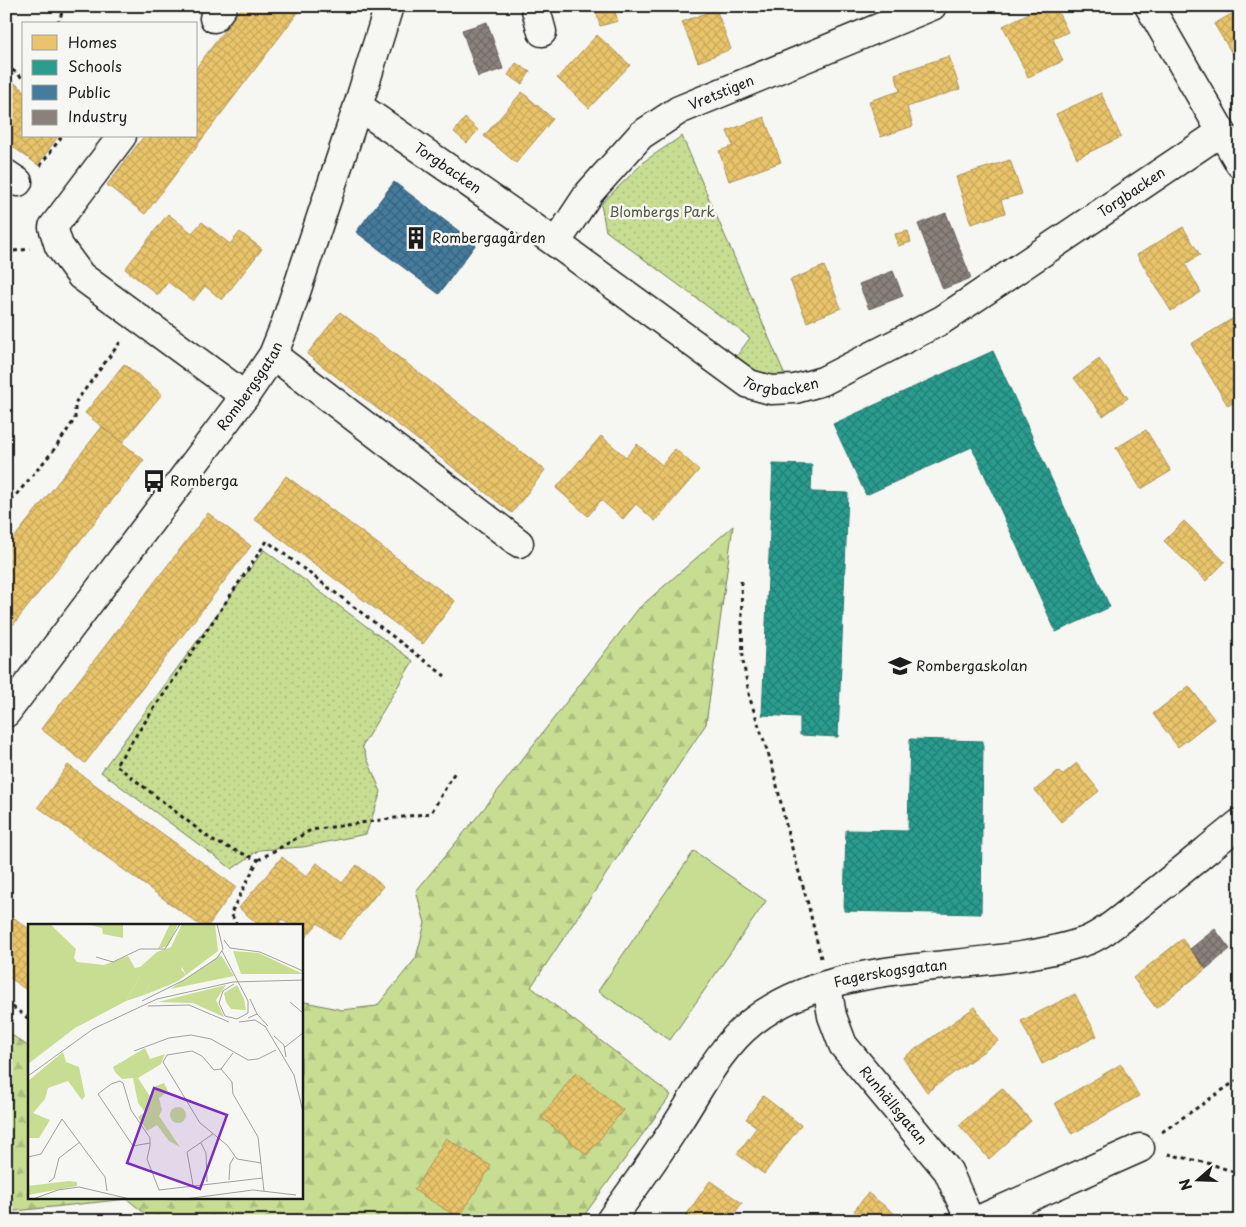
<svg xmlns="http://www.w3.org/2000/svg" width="1246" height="1227" viewBox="0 0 1246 1227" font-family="'Playpen Sans',sans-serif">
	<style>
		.grass { fill: #c7dd92; stroke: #727c57 }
		.forest { fill: url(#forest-firs); stroke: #727c57 }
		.park { fill: url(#park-dots); stroke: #727c57 }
		.homes { fill: url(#homes-cross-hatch); stroke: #ac9253 }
		.schools { fill: url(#schools-cross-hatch); stroke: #26766c }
		.public { fill: url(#public-cross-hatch); stroke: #395e76 }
		.industry { fill: url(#industry-cross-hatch); stroke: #69635f }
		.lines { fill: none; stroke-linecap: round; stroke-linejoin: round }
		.minor-casing { stroke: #1c1c1c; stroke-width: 31 }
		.path { stroke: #1c1c1c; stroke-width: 3; stroke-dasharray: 4 4; stroke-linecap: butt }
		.minor { stroke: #f6f6f2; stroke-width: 28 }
		.labels { text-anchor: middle; stroke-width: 5; stroke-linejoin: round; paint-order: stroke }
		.street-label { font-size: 14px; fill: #1c1c1c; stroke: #f6f6f2 }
		.park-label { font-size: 14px; fill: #4f563f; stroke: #f6f6f2 }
		.poi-label { font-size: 14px; fill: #1c1c1c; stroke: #f6f6f2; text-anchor: start }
		.inset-road { fill: none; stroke: #9f9f9c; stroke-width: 1 }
		.view { fill: #7b2cbf; fill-opacity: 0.15; stroke: #7b2cbf; stroke-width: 2.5 }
		.inset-edge { fill: none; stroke: #1c1c1c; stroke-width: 2.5 }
	</style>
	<defs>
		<pattern id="forest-firs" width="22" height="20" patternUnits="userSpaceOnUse" patternTransform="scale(1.25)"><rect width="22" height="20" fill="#c7dd92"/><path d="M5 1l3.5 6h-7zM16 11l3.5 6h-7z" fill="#aabd7d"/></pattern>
		<pattern id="park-dots" width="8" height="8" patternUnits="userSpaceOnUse" patternTransform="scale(1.25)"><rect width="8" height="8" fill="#c7dd92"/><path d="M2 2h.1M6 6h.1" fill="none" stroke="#aabd7d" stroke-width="1.8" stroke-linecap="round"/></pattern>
		<pattern id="homes-cross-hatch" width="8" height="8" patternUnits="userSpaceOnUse" patternTransform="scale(1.25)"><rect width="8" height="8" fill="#e9c46a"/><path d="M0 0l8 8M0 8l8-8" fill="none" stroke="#c7a85b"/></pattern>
		<pattern id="schools-cross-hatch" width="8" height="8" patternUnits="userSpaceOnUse" patternTransform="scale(1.25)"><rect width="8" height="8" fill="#2a9d8f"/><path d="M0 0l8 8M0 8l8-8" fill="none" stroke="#237f74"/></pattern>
		<pattern id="public-cross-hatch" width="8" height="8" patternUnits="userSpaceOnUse" patternTransform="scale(1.25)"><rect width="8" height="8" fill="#457b9d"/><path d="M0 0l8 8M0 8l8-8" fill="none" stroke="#39647f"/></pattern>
		<pattern id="industry-cross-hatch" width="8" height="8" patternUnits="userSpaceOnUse" patternTransform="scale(1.25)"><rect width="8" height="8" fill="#8a817c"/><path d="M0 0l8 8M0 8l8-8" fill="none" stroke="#706965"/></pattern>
	</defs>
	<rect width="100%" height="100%" fill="#f6f6f2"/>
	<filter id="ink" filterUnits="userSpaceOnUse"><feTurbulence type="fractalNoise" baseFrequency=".02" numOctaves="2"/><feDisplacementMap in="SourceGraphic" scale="10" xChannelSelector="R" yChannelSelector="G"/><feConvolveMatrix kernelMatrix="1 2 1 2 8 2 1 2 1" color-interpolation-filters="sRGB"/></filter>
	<g filter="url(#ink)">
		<path class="grass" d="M694 851 766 901 670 1040 598 991Z"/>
		<path class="forest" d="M733 526 706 724 531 987 671 1095 580 1221H154L127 1199 6 1212V1031L29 1047V1198H301V1001L342 1010 377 1006 416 958 425 923 416 891 486 806 639 608Z"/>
		<g class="park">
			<path d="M682 136 788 382 730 365 750 338 606 231 601 204 646 160Z"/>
			<path d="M264 550 413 661 362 746 381 792 366 834 303 847 259 850 232 869 101 772Z"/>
		</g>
		<g class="homes">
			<path d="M243 6H303L145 214 107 185 144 136H196V68Z"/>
			<path d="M613 6 618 21 600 26 596 11Z"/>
			<path d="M1043 6H1055L1068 32 1053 39 1063 61 1028 77 1003 26Z"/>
			<path d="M716 9 731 49 698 62 682 22Z"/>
			<path d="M1240 9V66L1214 24Z"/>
			<path d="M597 35 630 65 589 108 557 78Z"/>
			<path d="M949 56 960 89 907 107 913 126 881 137 869 101 900 91 895 74Z"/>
			<path d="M516 63 530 72 522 84 508 75Z"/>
			<path d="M6 77 24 90V136H58L38 165 6 142Z"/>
			<path d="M522 92 553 119 516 163 484 136Z"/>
			<path d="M1101 93 1121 137 1077 158 1056 114Z"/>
			<path d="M764 117 781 162 729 181 719 151 733 146 727 131Z"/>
			<path d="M465 118 478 130 467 143 454 132Z"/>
			<path d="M1010 160 1022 194 1001 200 1005 213 971 224 956 177Z"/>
			<path d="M168 214 192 233 202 222 230 244 240 232 262 249 222 300 205 286 193 301 168 282 158 295 125 269Z"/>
			<path d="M1183 227 1200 255 1185 264 1201 292 1171 311 1137 255Z"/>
			<path d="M908 231 911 242 898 246 895 234Z"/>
			<path d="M824 266 841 308 807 322 790 280Z"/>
			<path d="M340 312 545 470 512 513 307 354Z"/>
			<path d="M1240 314V398L1228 406 1191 344Z"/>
			<path d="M1099 359 1128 398 1103 416 1074 378Z"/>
			<path d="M124 364 162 394 122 443 85 413Z"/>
			<path d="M102 427 144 460 13 625 6 619V548Z"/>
			<path d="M1146 430 1171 471 1141 489 1116 448Z"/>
			<path d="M601 436 626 457 637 444 662 465 675 449 699 470 655 521 636 504 623 519 601 500 588 516 556 488Z"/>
			<path d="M286 476 455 601 423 644 254 519Z"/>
			<path d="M208 513 251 546 85 763 41 729Z"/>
			<path d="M1184 521 1225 562 1206 581 1164 541Z"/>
			<path d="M1189 686 1214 719 1178 747 1153 714Z"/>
			<path d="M1077 763 1099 791 1061 822 1035 790 1058 771 1062 775Z"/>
			<path d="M68 765 236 887 208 926H201L38 807Z"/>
			<path d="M282 857 306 877 317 863 342 883 357 865 383 886 339 940 318 923 305 938 301 935V926H290L282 919 277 926H260L239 908Z"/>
			<path d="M6 912 29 929V992L6 975Z"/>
			<path d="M1182 939 1206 969 1156 1008 1133 978Z"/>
			<path d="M1075 994 1097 1036 1042 1064 1021 1021Z"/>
			<path d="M975 1007 998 1041 927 1092 903 1058Z"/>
			<path d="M1121 1064 1139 1096 1072 1134 1055 1103Z"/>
			<path d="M576 1072 623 1110 587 1155 541 1117Z"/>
			<path d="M1002 1088 1031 1121 989 1159 959 1125Z"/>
			<path d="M763 1096 801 1125 764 1174 737 1154 757 1127 746 1119Z"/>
			<path d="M446 1138 491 1166 459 1218 414 1190Z"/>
			<path d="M710 1181 742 1203 729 1221H682Z"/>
			<path d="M868 1193 904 1221H868L854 1211Z"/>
		</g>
		<g class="schools">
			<path d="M993 351 1110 607 1056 632 972 447 866 495 833 424Z"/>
			<path d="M773 464 812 465 811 492 848 493 838 737 800 735V717L762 715Z"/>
			<path d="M910 739 983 741 981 914 844 911 846 830 908 831Z"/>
		</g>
		<path class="public" d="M394 182 476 244 439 294 356 232Z"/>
		<g class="industry">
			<path d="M487 22 503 69 478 77 462 30Z"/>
			<path d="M946 213 971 278 943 289 918 224Z"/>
			<path d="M893 271 903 296 869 309 859 284Z"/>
			<path d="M1215 929 1230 949 1206 969 1190 949Z"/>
		</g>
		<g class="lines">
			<defs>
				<g id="minor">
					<path d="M535 6 542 32"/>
					<path d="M1149 6 1240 164"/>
					<path d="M214 18 223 6"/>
					<path id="s1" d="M358 106 556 243 749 384 771 390 795 389 823 381 942 320 1221 132"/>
					<path d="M122 136 53 227 59 246 81 276 245 396"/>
					<path d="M6 174 18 182"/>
					<path id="s2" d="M556 243 589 193 641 135 679 110 932 6"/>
					<path d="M273 355 519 543"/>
					<path id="s3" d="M6 713 245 396 273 355 285 325 358 106 389 6"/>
					<path id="s4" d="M827 986 832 1016 843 1045 948 1171 970 1221"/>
					<path id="s5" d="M610 1221C632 1190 655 1159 675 1127 699 1091 718 1049 752 1022 841 952 978 976 1083 942 1100 937 1118 921 1132 910 1169 882 1204 852 1240 823"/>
					<path d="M976 1221 1140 1148"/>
				</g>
			</defs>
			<use href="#minor" class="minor-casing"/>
			<g class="path">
				<path d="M58 24 64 6"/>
				<path d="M6 65 24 79"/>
				<path d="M40 166 62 136"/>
				<path d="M6 252 30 249"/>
				<path d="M6 507 53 451 75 419V403L121 341"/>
				<path d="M741 581 743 661 750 699 773 768 788 834 808 904 821 958"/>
				<path d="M258 860 311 830 431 813 456 770"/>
				<path d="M237 926 231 913 258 860 213 841 116 765 267 541 445 676"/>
				<path d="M6 1002 29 1019"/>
				<path d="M1162 1132 1240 1078"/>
				<path d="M1168 1154 1211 1164 1240 1174"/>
			</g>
			<use href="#minor" class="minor"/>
		</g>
	</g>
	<defs>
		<symbol id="building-bare" viewBox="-9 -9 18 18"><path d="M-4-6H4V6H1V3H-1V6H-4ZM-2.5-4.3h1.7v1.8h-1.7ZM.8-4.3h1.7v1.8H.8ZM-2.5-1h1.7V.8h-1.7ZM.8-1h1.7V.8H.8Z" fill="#1c1c1c" stroke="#f6f6f2" stroke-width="2.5" paint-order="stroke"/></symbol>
		<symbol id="bus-bare" viewBox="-9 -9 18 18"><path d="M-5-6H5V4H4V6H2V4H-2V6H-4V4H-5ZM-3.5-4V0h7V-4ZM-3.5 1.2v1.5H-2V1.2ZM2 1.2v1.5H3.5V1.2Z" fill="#1c1c1c" stroke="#f6f6f2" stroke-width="2.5" paint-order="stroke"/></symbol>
		<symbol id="school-bare" viewBox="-9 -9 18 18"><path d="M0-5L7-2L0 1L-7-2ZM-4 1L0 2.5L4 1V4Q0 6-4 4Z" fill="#1c1c1c" stroke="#f6f6f2" stroke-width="2.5" paint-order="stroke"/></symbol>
	</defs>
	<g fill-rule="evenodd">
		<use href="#building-bare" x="400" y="222" width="32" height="32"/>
		<use href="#bus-bare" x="138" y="465" width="32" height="32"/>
		<use href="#school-bare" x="884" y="650" width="32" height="32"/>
	</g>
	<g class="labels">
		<g class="street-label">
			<text dy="5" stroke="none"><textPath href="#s2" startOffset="229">Vretstigen</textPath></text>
			<text dy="5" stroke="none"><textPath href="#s1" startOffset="109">Torgbacken</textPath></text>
			<text dy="5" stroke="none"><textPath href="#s1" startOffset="918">Torgbacken</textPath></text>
			<text dy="5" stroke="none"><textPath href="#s1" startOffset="512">Torgbacken</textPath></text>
			<text dy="5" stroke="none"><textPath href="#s3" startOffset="408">Rombergsgatan</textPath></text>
			<text dy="5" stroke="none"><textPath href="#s5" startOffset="394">Fagerskogsgatan</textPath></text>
			<text dy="5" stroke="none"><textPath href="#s4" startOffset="140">Runhällsgatan</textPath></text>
		</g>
		<g class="park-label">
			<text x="662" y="217">Blombergs Park</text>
		</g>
		<g class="poi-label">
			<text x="432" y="243">Rombergagården</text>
			<text x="170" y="486">Romberga</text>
			<text x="916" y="671">Rombergaskolan</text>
		</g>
	</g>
	<g transform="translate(28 924)">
		<rect width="275" height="275" fill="#f6f6f2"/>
		<path d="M142 0H150L140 22 130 25ZM154 0H187L190 27 158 51 154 43 150 57 141 61H121L116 71 98 77 112 52V43L129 28 143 23ZM205 27 231 29 275 50H213ZM193 31 206 52 142 65ZM198 61 188 76 196 93 165 79 130 78Z" fill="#c7dd92"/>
		<path d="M0 0H22L48 25 46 34 49 38 76 41 100 32 107 44 112 43V52L98 77 47 104 0 140ZM58 0H95V14L75 10 74 4ZM149 40 158 51 150 57 144 49ZM127 55 141 61 116 71 121 61ZM209 61 216 75 218 86 203 85 198 78 196 69ZM117 124 122 135 137 130 133 140 110 154 123 174 128 162 136 159 140 167 131 174 134 186 131 192 152 223 141 217 129 201 119 207 110 193 117 188 110 179 105 154 94 155 87 148 85 143ZM35 128 38 138 51 143 57 172 54 176 40 157 20 164 17 175 5 189 22 196 11 214H0V157ZM41 257 49 258V262L0 271V262Z" fill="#c7dd92"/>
		<path d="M142 191a8 8 0 1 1 16 0a8 8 0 1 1-16 0Z" fill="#c7dd92"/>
		<path class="inset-road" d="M196 16 202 24 232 28 275 47M194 27 220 77V89L209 95 197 92 191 79 195 67 206 60M68 33 85 38 112 25H137L152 0M114 77 156 56 189 34 195 25 189 0M262 78 275 89M120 82 161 81 201 98M229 90 240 102M220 94 229 90 222 75M211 98 227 96 238 103M237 102 266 151 275 188M246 112 256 121 258 133M257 123 275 109M106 127 141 114 163 111 183 115 220 136 230 135 248 126M193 145 186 146 174 132 164 127 139 131 135 138 172 199 199 221 209 235 233 239M193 145 204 158 205 170 230 213 236 267M193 145 205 129M0 152 65 105 129 75 205 58 275 56M122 219 105 222 70 170 83 160 92 157 95 159 103 186 122 214V222L119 235 131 266 235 254M173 219 178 229 179 258M0 233 13 230 34 195 77 253 79 267M201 256 202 240 206 233M21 258 26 254 31 234 52 218M165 261 159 228 185 210M5 275 30 266 51 263 102 275M157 275 225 266 268 271"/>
		<path class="view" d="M126 164 199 191 172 265 99 239Z"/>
		<rect width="275" height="275" class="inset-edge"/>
	</g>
	<rect width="1246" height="1227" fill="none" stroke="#f6f6f2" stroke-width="25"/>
	<rect x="12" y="12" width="1221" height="1202" fill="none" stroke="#1c1c1c" stroke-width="2" filter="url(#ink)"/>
	<rect x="22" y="22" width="175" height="115" fill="#f6f6f2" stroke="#9f9f9c"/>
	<rect x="32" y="35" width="25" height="15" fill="#e9c46a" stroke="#9f9f9c"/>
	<text x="68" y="48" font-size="15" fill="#1c1c1c">Homes</text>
	<rect x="32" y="60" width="25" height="15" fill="#2a9d8f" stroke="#9f9f9c"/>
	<text x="68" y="72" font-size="15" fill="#1c1c1c">Schools</text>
	<rect x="32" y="85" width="25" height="15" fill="#457b9d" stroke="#9f9f9c"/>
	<text x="68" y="98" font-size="15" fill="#1c1c1c">Public</text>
	<rect x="32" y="110" width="25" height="15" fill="#8a817c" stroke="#9f9f9c"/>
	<text x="68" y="122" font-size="15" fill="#1c1c1c">Industry</text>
	<g transform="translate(1198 1180) rotate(250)" stroke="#f6f6f2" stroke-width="4" paint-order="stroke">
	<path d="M0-4L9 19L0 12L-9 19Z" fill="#1c1c1c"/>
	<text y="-8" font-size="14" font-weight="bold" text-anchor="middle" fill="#1c1c1c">N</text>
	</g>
</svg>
